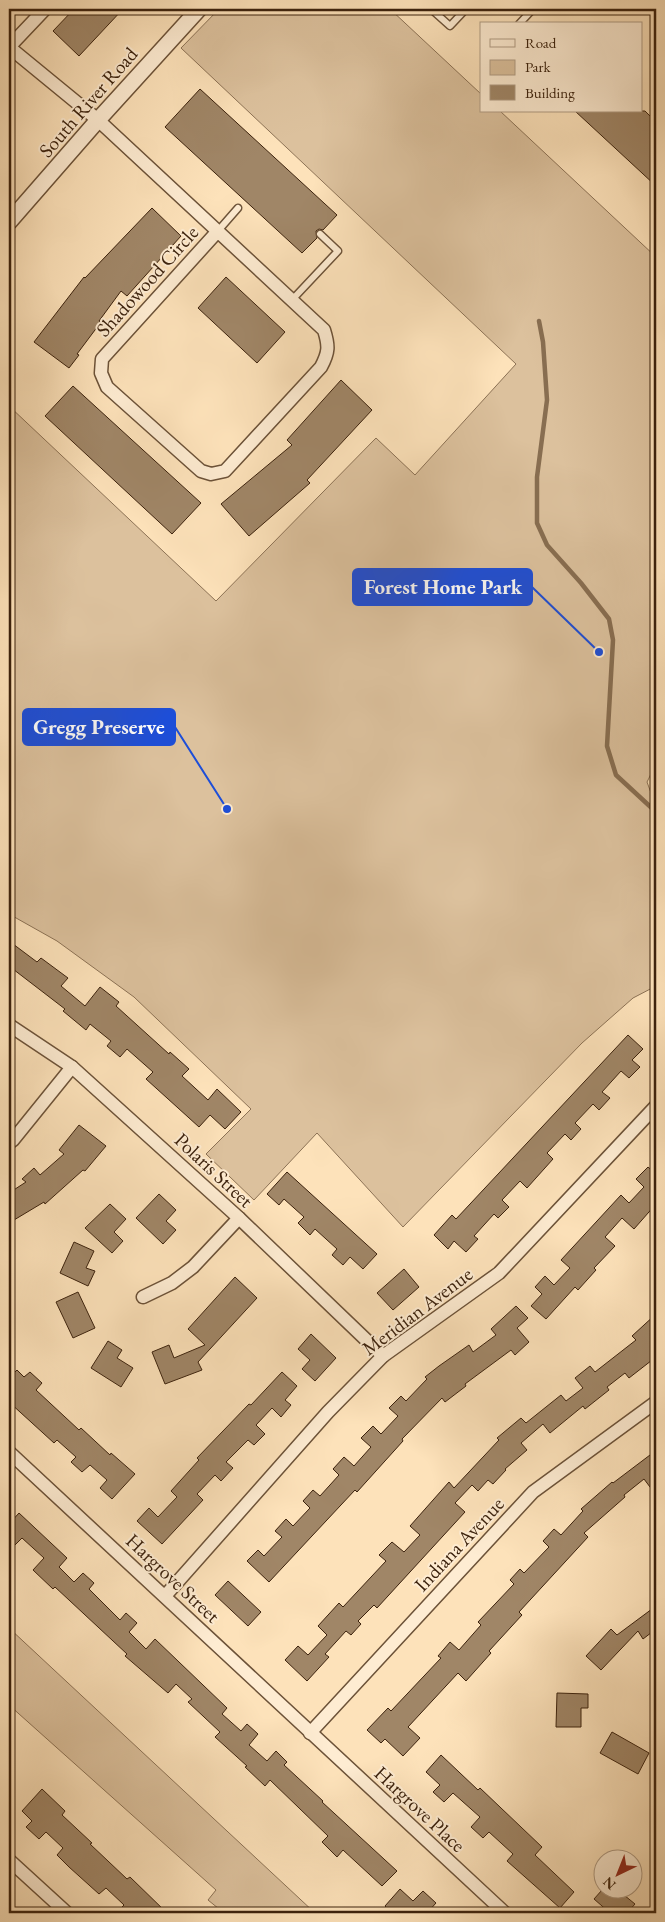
<svg xmlns="http://www.w3.org/2000/svg" width="665" height="1922" viewBox="0 0 665 1922" font-family="'EB Garamond',serif">
	<style>
		.green { fill: #dcc19d; stroke: #8c7255 }
		.lines { fill: none; stroke-linecap: round; stroke-linejoin: round }
		.stream { stroke: #886e51; stroke-width: 4.5 }
		.building { fill: #a08667; stroke: #3c220d }
		.service-casing { stroke: #6c5238; stroke-width: 9 }
		.minor-casing { stroke: #6c5238; stroke-width: 15 }
		.tertiary-casing { stroke: #6c5238; stroke-width: 18 }
		.service { stroke: #feecd2; stroke-width: 6 }
		.minor { stroke: #feecd2; stroke-width: 12 }
		.tertiary { stroke: #feecd2; stroke-width: 15 }
		.labels { text-anchor: middle; stroke-width: 4; stroke-linejoin: round; paint-order: stroke }
		.street-label { font-size: 20px; fill: #3c220d; stroke: #feecd2 }
		.leader { fill: none; stroke: #1d4ed8; stroke-width: 2 }
		.callout-dot { fill: #1d4ed8; stroke: #feecd2; stroke-width: 2 }
		.callout { fill: #1d4ed8; stroke: #1d4ed8; stroke-width: 2 }
		.callout-label { font-size: 21px; text-anchor: middle; font-weight: bold; fill: #fff }
	</style>
	<rect width="100%" height="100%" fill="#fde2ba"/>
	<filter id="stains"><feTurbulence type="fractalNoise" baseFrequency=".004" numOctaves="4"/><feColorMatrix values="0 0 0 0 .2 0 0 0 0 .09 0 0 0 0 .02 0 0 0 .5 -.17"/></filter>
	<radialGradient id="worn" r=".72"><stop offset=".6" stop-color="#630" stop-opacity="0"/><stop offset="1" stop-color="#630" stop-opacity=".3"/></radialGradient>
	<g class="green">
		<path d="M219 9H390L481 94V111H500L656 257V764L647 782 654 801H656V986L633 998 582 1043 403 1227 317 1133 254 1200 206 1154 251 1109 134 997 57 941 9 914V406L216 601 376 438 415 475 516 364 181 48Z"/>
		<path d="M9 1628 315 1913H224L208 1900 216 1890 9 1705Z"/>
	</g>
	<g class="lines">
		<path class="stream" d="M539 321 543 342 547 400 537 477V523L547 545 581 583 609 619 613 640 607 746 616 775 656 812"/>
	</g>
	<g class="building">
		<path d="M74 9H123L79 56 53 31Z"/>
		<path d="M200 89 337 215 323 230 319 229 316 231 317 238 302 253 165 127Z"/>
		<path d="M575 111H645L656 122V186Z"/>
		<path d="M152 208 181 236 127 296 121 291 99 321 101 322 77 354 79 355 69 368 34 342 84 277 85 278Z"/>
		<path d="M226 277 285 332 257 363 198 308Z"/>
		<path d="M341 380 372 410 307 480 310 483 249 536 221 504 292 445 287 440Z"/>
		<path d="M73 386 201 503 172 534 45 416Z"/>
		<path d="M9 941 37 962 41 958 68 978 61 986 85 1006 100 987 119 1002 116 1006 169 1054 170 1052 189 1069 182 1076 208 1100 217 1089 241 1112 225 1129 210 1115 199 1127 146 1079 153 1072 127 1049 120 1057 107 1046 111 1041 90 1024 86 1030 63 1011 65 1009 9 966Z"/>
		<path d="M628 1035 643 1049 632 1060 640 1067 629 1078 621 1071 602 1092 610 1098 599 1110 593 1104 575 1123 581 1129 571 1140 565 1134 547 1153 553 1159 527 1188 520 1181 502 1200 509 1207 498 1218 494 1214 474 1236 478 1239 466 1252 454 1241 448 1249 434 1235 452 1215 456 1219Z"/>
		<path d="M79 1125 106 1146 85 1171 83 1170 45 1204 44 1202 9 1223V1193L26 1182 22 1179 34 1168 40 1175 64 1154 59 1150Z"/>
		<path d="M648 1167 656 1174V1204L634 1229 622 1218 605 1237 615 1246 594 1268 596 1270 578 1290 575 1287 546 1319 531 1306 542 1294 535 1287 545 1276 554 1285 570 1268 561 1260 621 1195 629 1203 644 1187 636 1179Z"/>
		<path d="M287 1172 377 1254 363 1269 350 1257 343 1265 332 1255 337 1249 315 1229 310 1235 298 1223 304 1217 284 1199 279 1205 267 1194Z"/>
		<path d="M159 1194 176 1210 166 1221 176 1230 163 1244 136 1218Z"/>
		<path d="M110 1204 126 1219 114 1232 123 1241 112 1253 85 1228Z"/>
		<path d="M74 1242 94 1251 86 1268 95 1271 88 1286 60 1273Z"/>
		<path d="M404 1269 419 1287 393 1310 377 1293Z"/>
		<path d="M235 1277 257 1298 198 1362 202 1370 165 1384 152 1352 169 1345 174 1358 205 1345 188 1329Z"/>
		<path d="M78 1292 95 1328 73 1338 56 1302Z"/>
		<path d="M516 1306 528 1318 517 1328 529 1342 515 1355 511 1350 465 1384 466 1386 445 1402 442 1398 402 1439 403 1441 357 1492 355 1490 269 1582 247 1561 258 1550 264 1556 282 1537 275 1531 286 1519 293 1526 310 1508 303 1501 313 1490 320 1496 339 1475 333 1469 344 1457 354 1466 371 1447 361 1438 373 1426 381 1434 398 1416 389 1408 401 1396 406 1401 427 1379 425 1377 439 1366 469 1345 473 1352 496 1335 491 1329Z"/>
		<path d="M656 1314V1357L629 1378 625 1373 607 1387 609 1390 585 1409 583 1406 550 1433 543 1424 521 1443 527 1450 505 1469 506 1470 493 1484 488 1480 478 1491 472 1485 455 1503 465 1512 377 1608 374 1605 358 1621 361 1624 351 1635 346 1631 325 1654 329 1657 307 1681 285 1660 298 1646 308 1655 327 1635 318 1626 339 1603 343 1607 386 1561 379 1555 392 1542 404 1552 420 1535 410 1526 449 1482 454 1488 499 1440 497 1438 521 1418 526 1423 561 1395 566 1401 583 1388 575 1378 590 1366 595 1372 636 1340 632 1336Z"/>
		<path d="M311 1334 336 1358 315 1381 302 1369 310 1360 298 1349Z"/>
		<path d="M108 1341 122 1350 117 1358 133 1368 121 1387 91 1368Z"/>
		<path d="M17 1370 24 1377 30 1372 42 1383 36 1390 79 1430 81 1428 110 1455 111 1453 135 1474 112 1499 100 1488 107 1480 90 1465 82 1472 71 1462 76 1457 57 1440 54 1443 9 1402V1378Z"/>
		<path d="M282 1372 297 1386 285 1400 291 1405 281 1417 272 1408 256 1425 265 1434 254 1445 248 1440 226 1462 233 1468 221 1481 215 1475 197 1494 203 1500 162 1544 137 1521 149 1508 158 1517 177 1497 171 1491 199 1460 197 1458 249 1404 251 1405Z"/>
		<path d="M650 1455 656 1462V1495L644 1479 624 1495 625 1497 584 1533 588 1537 519 1612 522 1615 489 1651 491 1653 466 1681 458 1673 408 1727 420 1738 403 1756 385 1739 381 1743 367 1730 388 1708 391 1711 441 1658 438 1656 450 1642 459 1650 481 1625 478 1622 514 1584 510 1580 520 1569 524 1573 549 1547 543 1541 554 1529 561 1535 583 1511 581 1509 612 1482 613 1483Z"/>
		<path d="M19 1513 67 1558 59 1567 74 1582 83 1573 94 1583 89 1589 120 1620 126 1613 137 1623 129 1632 146 1649 155 1639 227 1708 222 1714 241 1731 247 1724 258 1734 249 1745 267 1761 276 1751 287 1762 284 1765 323 1801 322 1802 397 1871 382 1886 343 1850 337 1857 322 1842 328 1836 270 1780 265 1786 245 1767 247 1766 215 1737 220 1732 188 1702 192 1699 176 1684 168 1693 125 1656 127 1654 55 1587 53 1589 33 1570 44 1558 22 1538 9 1551V1524Z"/>
		<path d="M228 1581 261 1612 248 1626 215 1595Z"/>
		<path d="M656 1606V1629L643 1639 638 1631 601 1670 586 1656 611 1629 617 1635Z"/>
		<path d="M557 1693 588 1694V1708H581V1727H556Z"/>
		<path d="M612 1732 649 1753 638 1774 600 1753Z"/>
		<path d="M441 1755 478 1790 480 1788 542 1847 535 1855 574 1892 560 1908 507 1861 513 1854 489 1832 483 1838 471 1827 480 1817 453 1793 444 1802 433 1792 440 1785 426 1772Z"/>
		<path d="M42 1789 65 1811 62 1815 92 1843 90 1844 127 1879 130 1877 167 1913H116L124 1905 106 1888 99 1894 69 1867 57 1855 63 1848 46 1832 39 1839 26 1827 32 1821 22 1811Z"/>
		<path d="M400 1889 413 1901 423 1891 436 1903 427 1913H392L385 1906Z"/>
		<path d="M602 1890H629L624 1895 635 1904 627 1913H610L594 1899Z"/>
	</g>
	<g class="lines">
		<defs>
			<g id="service">
				<path d="M431 9 450 26 466 9"/>
				<path d="M519 24 533 9"/>
				<path d="M217 232 238 208"/>
				<path d="M291 301 338 251 320 234"/>
			</g>
			<g id="minor">
				<path d="M9 47 98 120 324 330C329 346 329 352 321 367L225 471 211 474 201 471 107 387 101 373 102 359 217 232"/>
				<path d="M9 47 45 9"/>
				<path d="M9 1025 72 1067 239 1218 383 1356"/>
				<path d="M9 1143 13 1140 72 1067"/>
				<path d="M143 1297 172 1283 193 1267 239 1218"/>
				<path d="M9 1452 505 1913"/>
				<path d="M165 1596 328 1412 383 1356 499 1273 656 1106"/>
				<path d="M310 1733 533 1492 656 1402"/>
				<path d="M9 1860 67 1913"/>
			</g>
			<path id="tertiary" d="M9 222 98 120 199 9"/>
		</defs>
		<use href="#service" class="service-casing"/>
		<use href="#minor" class="minor-casing"/>
		<use href="#tertiary" class="tertiary-casing"/>
		<use href="#service" class="service"/>
		<use href="#minor" class="minor"/>
		<use href="#tertiary" class="tertiary"/>
	</g>
	<g class="labels">
		<g class="street-label">
			<text transform="translate(88 102) rotate(-49)" y="7">South River Road</text>
			<text transform="translate(147 281) rotate(-48)" y="7">Shadowood Circle</text>
			<text transform="translate(214 1170) rotate(43)" y="7">Polaris Street</text>
			<text transform="translate(417 1311) rotate(-37)" y="7">Meridian Avenue</text>
			<text transform="translate(459 1544) rotate(-47)" y="7">Indiana Avenue</text>
			<text transform="translate(173 1578) rotate(43)" y="7">Hargrove Street</text>
			<text transform="translate(420 1809) rotate(43)" y="7">Hargrove Place</text>
		</g>
	</g>
	<path class="leader" d="M599 652L532 587M227 809L175 727"/>
	<g class="callout-dot">
		<circle cx="599" cy="652" r="5"/>
		<circle cx="227" cy="809" r="5"/>
	</g>
	<g class="callout">
		<rect x="353" y="569" width="179" height="36" rx="5"/>
		<rect x="23" y="709" width="152" height="36" rx="5"/>
	</g>
	<g class="callout-label">
		<text x="443" y="594">Forest Home Park</text>
		<text x="99" y="734">Gregg Preserve</text>
	</g>
	<rect width="665" height="1922" fill="none" stroke="#fde2ba" stroke-width="30"/>
	<rect x="10" y="10" width="645" height="1902" fill="none" stroke="#3c220d" stroke-width="2.5"/>
	<rect x="15" y="15" width="635" height="1892" fill="none" stroke="#3c220d"/>
	<rect x="480" y="22" width="162" height="90" fill="#feecd2" stroke="#b09b83"/>
	<rect x="490" y="39" width="25" height="8" fill="#feecd2" stroke="#b09b83"/>
	<text x="525" y="48" font-size="15" fill="#3c220d">Road</text>
	<rect x="490" y="60" width="25" height="15" fill="#dcc19d" stroke="#b09b83"/>
	<text x="525" y="72" font-size="15" fill="#3c220d">Park</text>
	<rect x="490" y="85" width="25" height="15" fill="#a08667" stroke="#b09b83"/>
	<text x="525" y="98" font-size="15" fill="#3c220d">Building</text>
	<g transform="translate(618 1874) rotate(223)"><circle r="24" fill="#feecd2" stroke="#b09b83"/>
	<path d="M0-4L9 19L0 12L-9 19Z" fill="#8f2418"/>
	<text y="-8" font-size="14" font-weight="bold" text-anchor="middle" fill="#3c220d">N</text>
	</g>
	<rect width="100%" height="100%" filter="url(#stains)"/>
	<rect width="100%" height="100%" fill="url(#worn)"/>
</svg>
